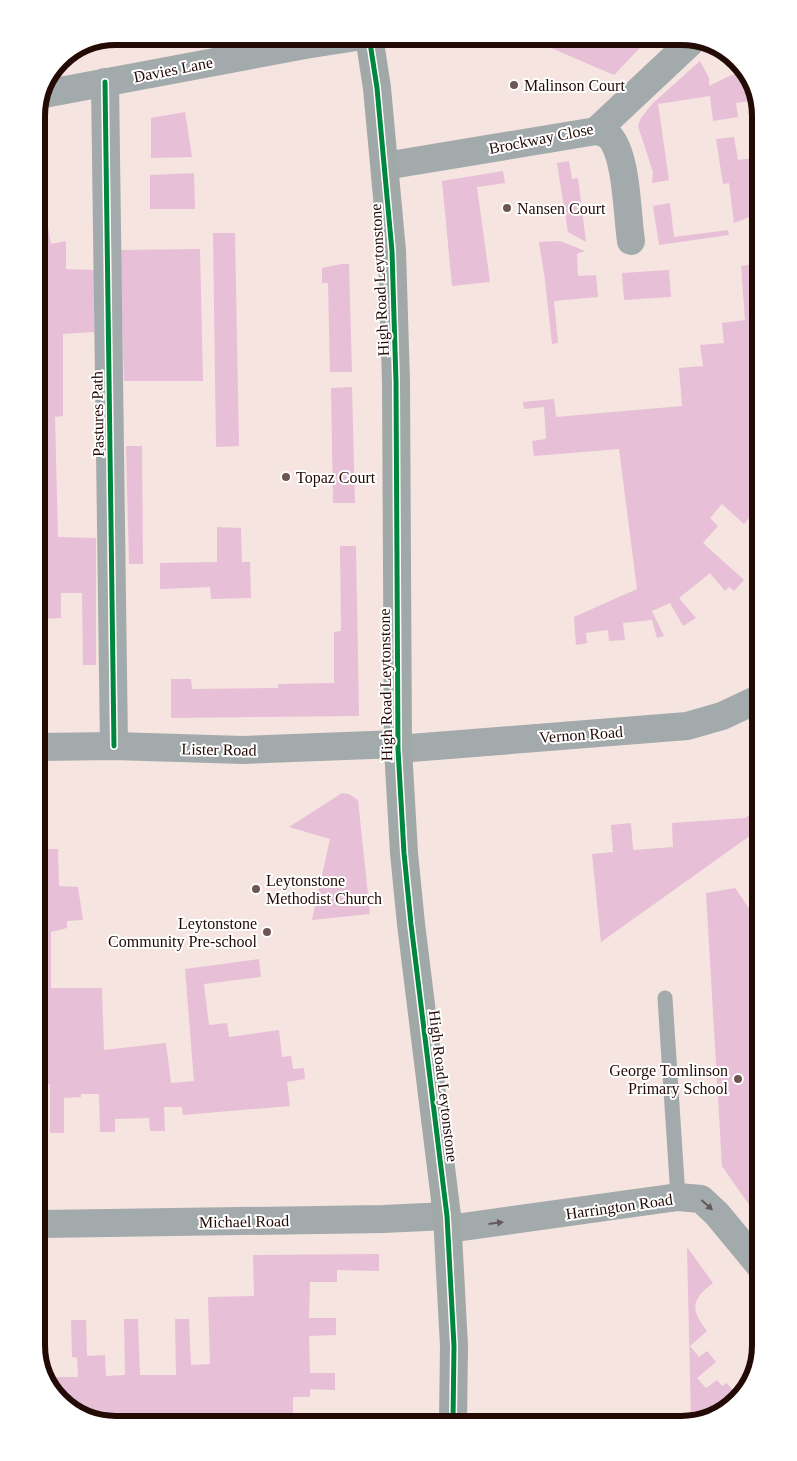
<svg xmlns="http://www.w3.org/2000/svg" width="797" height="1461" viewBox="0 0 797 1461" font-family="'Times New Roman',serif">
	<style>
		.green { fill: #e7bfd7 }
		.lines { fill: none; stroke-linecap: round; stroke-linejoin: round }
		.lane { stroke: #a2aaac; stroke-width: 15 }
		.street { stroke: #a2aaac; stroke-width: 28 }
		.secondary { stroke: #a0a8a8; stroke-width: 28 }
		.cycleway-casing { stroke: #fff; stroke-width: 8 }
		.cycleway { stroke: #00873e; stroke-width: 5 }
		.oneway { fill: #635a58 }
		.poi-dot { fill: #6d5651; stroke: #fff; stroke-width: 2 }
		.labels { text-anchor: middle; stroke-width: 4; stroke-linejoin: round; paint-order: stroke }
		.street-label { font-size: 16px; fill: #240a05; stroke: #fff }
		.poi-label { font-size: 16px; fill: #240a05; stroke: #fff; text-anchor: start }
		.rim { fill: none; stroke: #240a05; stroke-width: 6 }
	</style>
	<rect width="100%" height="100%" fill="#f5e4df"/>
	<g class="green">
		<path d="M548 36H577L589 42 592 36H651L614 75 544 45Z"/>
		<path d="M700 61 709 78V86L742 70 755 85V100L736 103 738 117 713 121 710 96 658 104 669 180 652 183 653 172 638 126 641 118 652 104Z"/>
		<path d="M185 112 192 157 151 158V118Z"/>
		<path d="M734 137 738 160 755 158V215L734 223 729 183 723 184 716 139Z"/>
		<path d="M569 161 572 179 578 178 586 242 568 232 557 163Z"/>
		<path d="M503 171 505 183 477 187 490 282 452 286 442 181Z"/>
		<path d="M194 173 195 209H150V175Z"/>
		<path d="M37 190H41L51 244 66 241V269L94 270V332L63 334V416L55 417 58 537 96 538V665H83L82 593H61V618L42 619 43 666 39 665Z"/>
		<path d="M670 203 674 237 728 230 729 235 659 245 653 206Z"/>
		<path d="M213 233H235L239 446 216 447Z"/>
		<path d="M560 241 585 251 577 254 578 276 596 275 598 297 554 301 558 343 552 344 545 280 539 242Z"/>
		<path d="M200 249 203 381H124L120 250Z"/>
		<path d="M342 264H349L352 372H330L328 283H322V268Z"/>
		<path d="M755 264 757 523 750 517 744 524 722 504 710 518 718 526 703 543 744 580 734 591 729 587 725 591 710 573 679 598 696 618 683 626 670 603 652 611 664 636 657 638 652 620 623 623 625 640 609 641 608 630 586 633 587 643 576 645 574 617 637 589 619 449 534 456 532 441 546 439 544 407 524 409 523 402 554 399 556 417 682 406 679 368 703 366 700 345 724 343 722 323 745 320 741 266Z"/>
		<path d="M669 270 671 297 624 300 622 273Z"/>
		<path d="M352 387 355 503H333L331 388Z"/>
		<path d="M126 446H142L143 564H129Z"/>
		<path d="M217 527 241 528 242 562H250L251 598 211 599 210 587 160 589V563L217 562Z"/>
		<path d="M340 546H356L359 716 171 718V679H191L192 689 278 688V684L334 683V632L341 631Z"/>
		<path d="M342 793 349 794 358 800 370 914 312 920 330 839 289 827Z"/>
		<path d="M758 809V830L601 942 592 854 613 852 611 825 631 823 633 850 673 847 672 823 745 818Z"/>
		<path d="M45 849H58L59 886 78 887 83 920 67 921V928L51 932V988H102L104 1050 166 1043 171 1083 194 1081 185 969 259 959 261 977 204 984 209 1025 227 1023 229 1037 279 1030 282 1057 291 1056 293 1069 304 1068 305 1079 287 1082 290 1106 183 1115 182 1107H164L165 1131H150L149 1118 115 1119V1132H100L99 1094H81V1097L64 1098V1133H50V1084H41L40 901H45Z"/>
		<path d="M735 888 759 923 760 1203 752 1209 722 1166 706 893Z"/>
		<path d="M687 1247 713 1283C691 1300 690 1309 707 1331L690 1346 699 1357 707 1351 716 1362 697 1378 706 1388 717 1380 722 1386 727 1383 738 1397 712 1419H691Z"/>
		<path d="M379 1254V1271L337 1270V1282H310L309 1318H336V1335L309 1336 310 1373H335V1390L310 1389V1397H293V1421L312 1423 111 1425 71 1411 42 1376V1364L43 1374H54V1377H78L77 1358 72 1357 71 1320H86L87 1356 105 1355 106 1376 125 1375 124 1319H138L140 1375H176L175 1319H189L191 1365 210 1364 208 1297 254 1296 253 1255Z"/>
	</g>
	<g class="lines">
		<path class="lane" d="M665 998 678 1197"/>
		<g class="street">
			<path d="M105 82 114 746"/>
			<path d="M44 94 305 45 363 36"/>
			<path d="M596 131C601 132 607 134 610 137 627 156 627 215 631 241"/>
			<path d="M385 166 596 131 694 39"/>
			<path d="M39 747 114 746 243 750 398 744"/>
			<path d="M398 749 687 726 722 716 754 701 758 704"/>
			<path d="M42 1224 383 1219 447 1216"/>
			<path d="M448 1229 678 1197 701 1199 717 1214 760 1266"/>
		</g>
		<path class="secondary" d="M369 36 377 88 392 251 396 382 398 749 404 853 411 924 447 1216 454 1346 453 1421"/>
		<defs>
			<g id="cycleway">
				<path d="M369 36 377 88 392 251 396 382 398 749 404 853 411 924 447 1216 454 1346 453 1421"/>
				<path d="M105 82 114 746"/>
			</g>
		</defs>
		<use href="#cycleway" class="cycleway-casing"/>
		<use href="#cycleway" class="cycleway"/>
	</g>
	<defs><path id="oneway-solid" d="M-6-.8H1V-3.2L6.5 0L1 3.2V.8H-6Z" transform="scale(1.25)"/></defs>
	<g class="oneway">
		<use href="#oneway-solid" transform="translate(707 1205) rotate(42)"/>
		<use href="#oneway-solid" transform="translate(496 1223) rotate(-7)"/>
	</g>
	<g class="poi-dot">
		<circle cx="514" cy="85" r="5"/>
		<circle cx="507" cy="208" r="5"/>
		<circle cx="286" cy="477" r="5"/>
		<circle cx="256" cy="889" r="5"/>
		<circle cx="267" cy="932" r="5"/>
		<circle cx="738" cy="1079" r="5"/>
	</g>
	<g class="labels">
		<g class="street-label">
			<text transform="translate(173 69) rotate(-11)" y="6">Davies Lane</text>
			<text transform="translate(541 138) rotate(-11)" y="6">Brockway Close</text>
			<text transform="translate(379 280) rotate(-93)" y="6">High Road Leytonstone</text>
			<text transform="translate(97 414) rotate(-91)" y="6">Pastures Path</text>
			<text transform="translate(385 685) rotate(-91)" y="6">High Road Leytonstone</text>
			<text transform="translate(581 734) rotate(-4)" y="6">Vernon Road</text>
			<text transform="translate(219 749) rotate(1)" y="6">Lister Road</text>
			<text transform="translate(444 1086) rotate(83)" y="6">High Road Leytonstone</text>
			<text transform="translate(619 1206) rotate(-8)" y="6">Harrington Road</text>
			<text transform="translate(244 1221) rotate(-1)" y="6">Michael Road</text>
		</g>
		<g class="poi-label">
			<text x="524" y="91">Malinson Court</text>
			<text x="517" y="214">Nansen Court</text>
			<text x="296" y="483">Topaz Court</text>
			<text x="266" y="886">Leytonstone<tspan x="266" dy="18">Methodist Church</tspan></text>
			<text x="257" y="929" text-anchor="end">Leytonstone<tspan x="257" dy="18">Community Pre-school</tspan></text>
			<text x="728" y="1076" text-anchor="end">George Tomlinson<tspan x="728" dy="18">Primary School</tspan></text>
		</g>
	</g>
	<path d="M0 0H797V1461H0ZM116 45H681A71 71 0 0 1 752 116V1345A71 71 0 0 1 681 1416H116A71 71 0 0 1 45 1345V116A71 71 0 0 1 116 45Z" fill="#fff" fill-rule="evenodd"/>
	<path class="rim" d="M116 45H681A71 71 0 0 1 752 116V1345A71 71 0 0 1 681 1416H116A71 71 0 0 1 45 1345V116A71 71 0 0 1 116 45Z"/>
</svg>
